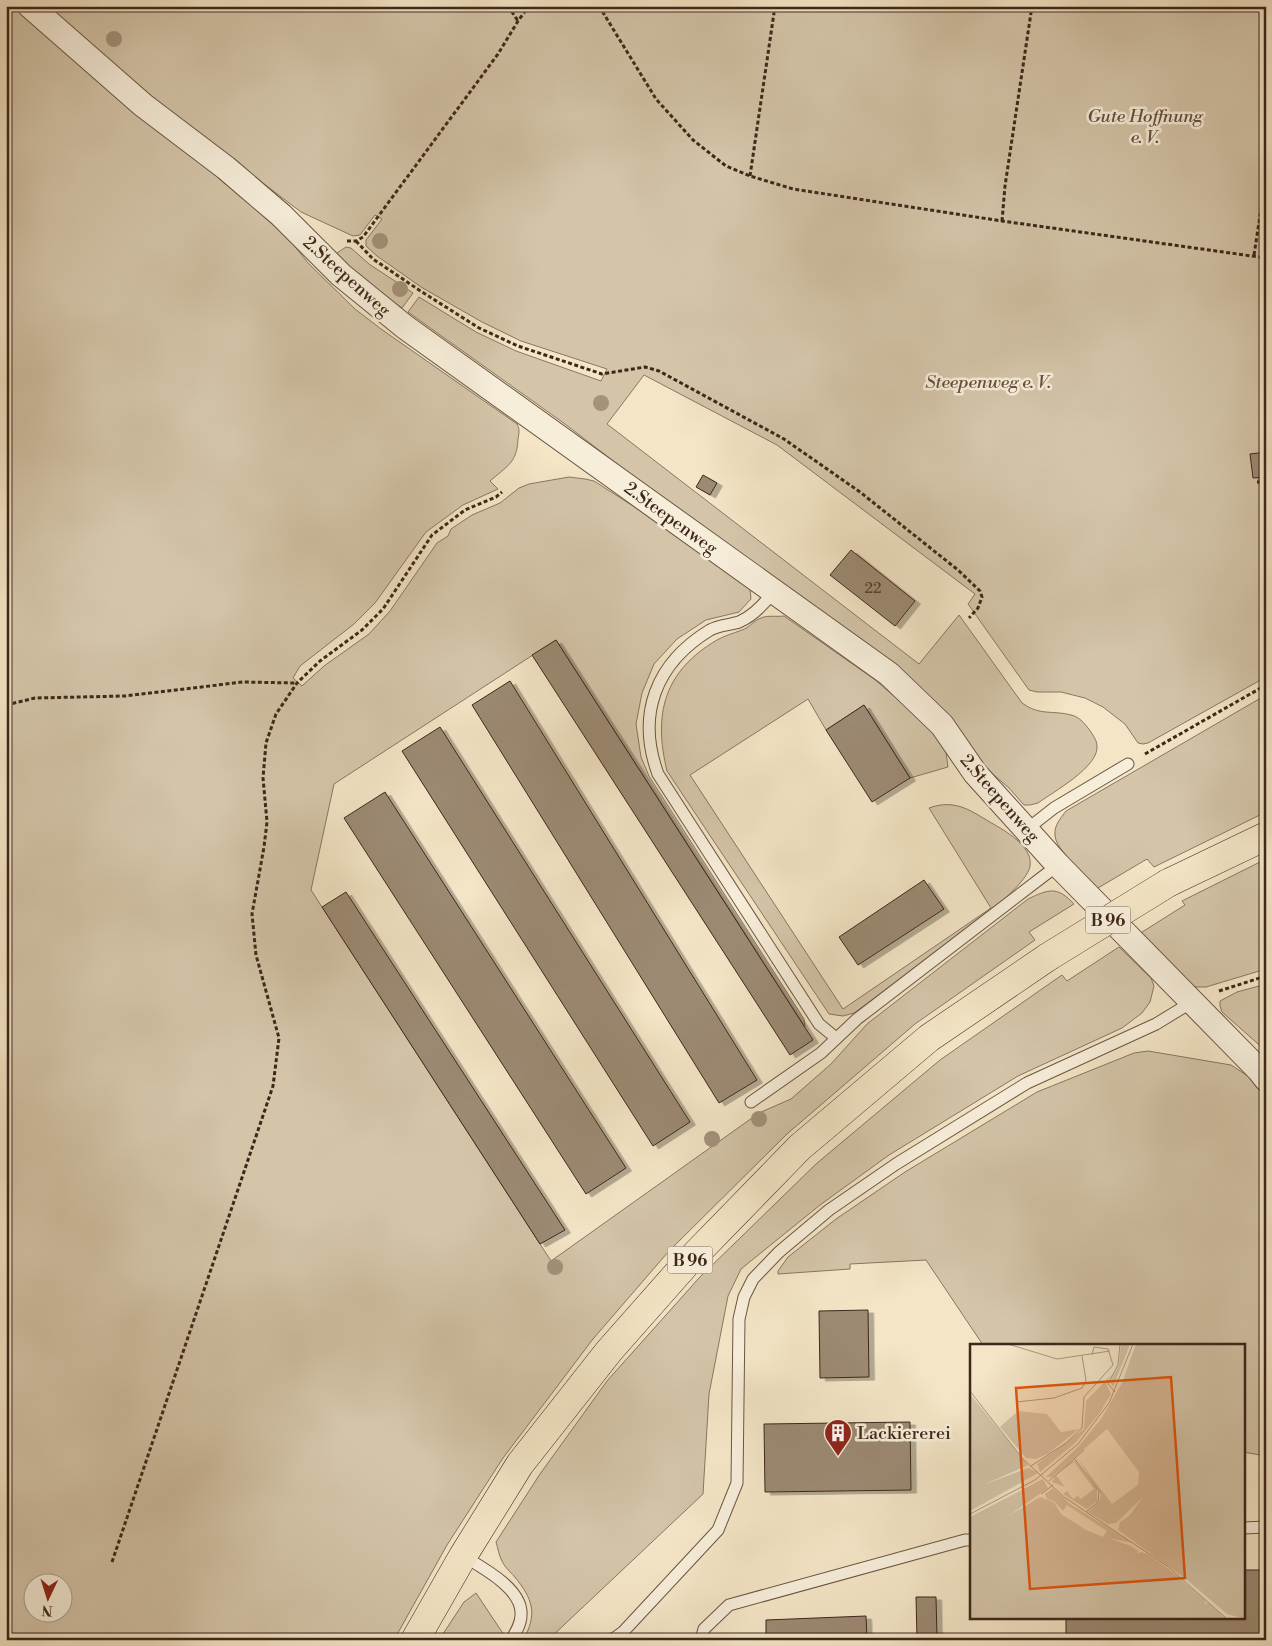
<svg xmlns="http://www.w3.org/2000/svg" width="1272" height="1646" viewBox="0 0 1272 1646" font-family="'Libre Bodoni',serif">
	<style>
		.green { fill: #d4c5a9; stroke: #897662; fill-rule: evenodd }
		.building { fill: #9c8a73; stroke: #3e271a; filter: url(#shadow) }
		.lines { fill: none; stroke-linecap: round; stroke-linejoin: round }
		.service-casing { stroke: #6b5645; stroke-width: 13 }
		.minor-casing { stroke: #6b5645; stroke-width: 26 }
		.primary-casing { stroke: #3e271a; stroke-width: 29 }
		.path { stroke: #3e271a; stroke-width: 3; stroke-dasharray: 4 2.5; stroke-linecap: butt }
		.service { stroke: #f7eeda; stroke-width: 11 }
		.minor { stroke: #f7eeda; stroke-width: 24 }
		.primary { stroke: #f3e5c6; stroke-width: 28 }
		.primary-bridge-casing { stroke: #3e271a; stroke-width: 29; stroke-linecap: butt }
		.primary-bridge { stroke: #f3e5c6; stroke-width: 28 }
		.tree { fill: #a4927b }
		.labels { text-anchor: middle; stroke-width: 5; stroke-linejoin: round; paint-order: stroke }
		.number-label { font-size: 15px; fill: #564030 }
		.shield { fill: #f7eeda; stroke: #766354; stroke-width: 1 }
		.shield-label { font-size: 16px; font-weight: bold; fill: #3e271a }
		.park-label { font-size: 18px; font-style: italic; fill: #644e3e; stroke: #f7eeda }
		.street-label { font-size: 18px; fill: #3e271a; stroke: #f7eeda }
		.poi-label { font-size: 18px; fill: #3e271a; stroke: #f7eeda; text-anchor: start }
		.inset-road { fill: none; stroke: #ab9981; stroke-width: 1 }
		.view { fill: #e0560d; fill-opacity: 0.15; stroke: #e0560d; stroke-width: 2.5 }
		.inset-edge { fill: none; stroke: #3e271a; stroke-width: 2.5 }
	</style>
	<defs>
		<filter id="shadow"><feDropShadow dx="5.5" dy="3" stdDeviation="0" flood-color="#0004"/></filter>
	</defs>
	<rect width="100%" height="100%" fill="#f3e5c6"/>
	<filter id="stains"><feTurbulence type="fractalNoise" baseFrequency=".004" numOctaves="4"/><feColorMatrix values="0 0 0 0 .2 0 0 0 0 .09 0 0 0 0 .02 0 0 0 .5 -.17"/></filter>
	<radialGradient id="worn" r=".72"><stop offset=".6" stop-color="#630" stop-opacity="0"/><stop offset="1" stop-color="#630" stop-opacity=".3"/></radialGradient>
	<g class="green">
		<path d="M6 6H14L134 111 211 166 274 220 308 263 355 309 381 329 517 424C520 429 519 433 518 439 517 463 507 466 490 481L498 489 463 505 426 532 375 603 354 624 300 666 293 678 302 686 324 666 369 634 390 611 437 543 448 536 451 529 472 515 500 503 519 488 529 484 569 477 585 479 594 481 633 506 750 589 751 599 739 612 706 620 677 639 654 664 642 693 636 724 641 757 649 776 804 1019 805 1027 556 640 334 784 311 890 551 1261 759 1113 791 1099 831 1064 867 1024 1028 899C1049 889 1057 886 1074 904L1029 932 1035 940 915 1024 787 1134 669 1251 593 1339 503 1458 447 1545 394 1640H6ZM32 1584H62V1614H32Z"/>
		<path d="M45 6H1266V677L1148 743 1143 744 1138 743 1125 724 1103 707 1085 698 1061 692H1037L1029 690 968 604 975 594 777 445 644 375 607 424 919 664 959 615 1022 703C1040 716 1052 710 1071 715 1080 717 1085 724 1091 732 1093 736 1097 740 1097 746 1099 767 1053 792 1038 803L1030 805H1024L1009 788 987 769 951 719 565 424 408 312 419 297 476 332 516 351 601 381 607 369 521 341 482 322 421 287 377 256 366 246V240L382 219 375 215 360 235 353 236 301 212 148 96Z"/>
		<path d="M346 247 351 248 369 264 413 293 402 308 347 268 336 258 337 253Z"/>
		<path d="M784 616 874 679 935 731 946 752 948 767 910 778 864 705 826 730 808 699 690 775 843 1009 991 908 929 808C957 798 972 812 995 825 1009 833 1033 848 1030 866 1027 895 884 991 854 1013L843 1016 829 1014 667 771C653 714 664 671 717 640 724 636 734 633 742 630 749 628 754 620 761 618 767 615 777 617 784 616Z"/>
		<path d="M1266 695V812L1154 867 1147 859 1098 888C1087 877 1055 850 1055 835 1054 825 1061 818 1066 811Z"/>
		<path d="M1266 859V969L1206 987H1197L1190 985 1139 934 1185 905 1182 901Z"/>
		<path d="M1119 947 1151 978 1154 986 1150 1002 1142 1013 1122 1028 1018 1076 889 1155 820 1205 741 1269 728 1296 709 1394 703 1494 548 1640H523C538 1614 533 1599 514 1576 510 1572 504 1566 502 1561 499 1556 498 1548 496 1542L540 1474 607 1381 699 1278 816 1164 940 1060 1062 975 1067 981Z"/>
		<path d="M1266 984V1051L1222 1012 1220 1006V1001L1237 992Z"/>
		<path d="M1148 1051 1231 1065 1251 1078 1266 1099V1456L1243 1452V1345H983L926 1260 850 1264V1269L778 1274V1271L788 1257 836 1219 905 1172 1037 1092 1134 1053Z"/>
		<path d="M476 1593 504 1635 499 1640H439L464 1602Z"/>
	</g>
	<g class="building">
		<path d="M1266 452V477L1253 478 1250 454Z"/>
		<path d="M703 475 717 483 710 495 696 487Z"/>
		<path d="M851 550 915 601 895 626 830 575Z"/>
		<path d="M556 640 813 1040 790 1055 532 655Z"/>
		<path d="M510 681 757 1080 719 1103 472 705Z"/>
		<path d="M864 705 910 778 872 802 826 730Z"/>
		<path d="M440 727 690 1122 653 1146 402 751Z"/>
		<path d="M385 792 626 1168 586 1194 344 818Z"/>
		<path d="M924 880 944 909 858 965 839 937Z"/>
		<path d="M346 892 565 1230 540 1244 322 907Z"/>
		<path d="M868 1310 869 1377 820 1378 819 1311Z"/>
		<path d="M910 1422 911 1490 765 1492 764 1424Z"/>
		<path d="M1243 1570H1266V1640H1066V1617H1243Z"/>
		<path d="M916 1597H936L937 1638H917Z"/>
		<path d="M866 1616 867 1640H766V1620Z"/>
	</g>
	<g class="lines">
		<defs>
			<g id="service">
				<path d="M773 592C765 603 753 616 739 622 730 625 719 625 710 630 656 663 636 714 658 774L819 1024 836 1038"/>
				<path d="M1026 830 1054 808 1128 764"/>
				<path d="M751 1102 821 1053 857 1019 1058 865"/>
				<path d="M1243 1528 1266 1527"/>
				<path d="M463 1556C483 1568 523 1589 521 1615 521 1624 516 1632 511 1640"/>
				<path d="M612 1640 623 1632 718 1530 737 1483 739 1319 744 1297 753 1279 779 1252 829 1210 896 1164 1027 1083 1156 1024 1192 1002"/>
				<path d="M701 1640 704 1629 729 1605 965 1540H971"/>
			</g>
			<path id="minor" d="M30 6 143 105 226 168 281 215 341 275 405 327 889 674 942 725 975 773 1058 865 1259 1070 1266 1079"/>
			<g id="primary">
				<path d="M1168 883 1266 836"/>
				<path d="M415 1640 463 1556 520 1464 609 1351 685 1265 800 1147 929 1038 1048 957"/>
			</g>
		</defs>
		<use href="#service" class="service-casing"/>
		<use href="#minor" class="minor-casing"/>
		<use href="#primary" class="primary-casing"/>
		<g class="path">
			<path d="M508 6 518 21"/>
			<path d="M599 6 656 99 693 140 726 166 750 176 793 189 1002 221 1266 258"/>
			<path d="M750 176 775 6"/>
			<path d="M1002 221 1005 186 1032 6"/>
			<path d="M347 241H356L363 237 498 54 518 21 529 6"/>
			<path d="M356 241 373 259 419 290 479 328 518 346 602 374 645 367 659 371 784 439 860 492 958 570 980 591 982 597 978 608 969 618"/>
			<path d="M1254 255 1266 177"/>
			<path d="M1257 482H1266"/>
			<path d="M6 705 35 698 125 696 243 682 296 683"/>
			<path d="M1145 754 1266 685"/>
			<path d="M1219 991 1266 976"/>
			<path d="M112 1562 273 1086 279 1038 256 955 252 914 264 847 267 822 263 778 266 743 276 714 297 683 320 661 362 630 383 609 432 535 465 510 496 497 502 492"/>
		</g>
		<use href="#service" class="service"/>
		<use href="#minor" class="minor"/>
		<use href="#primary" class="primary"/>
		<defs>
			<path id="primary-bridge" d="M1048 957 1168 883"/>
		</defs>
		<use href="#primary-bridge" class="primary-bridge-casing"/>
		<use href="#primary-bridge" class="primary-bridge"/>
	</g>
	<g class="tree">
		<circle cx="114" cy="39" r="8"/>
		<circle cx="380" cy="241" r="8"/>
		<circle cx="400" cy="289" r="8"/>
		<circle cx="601" cy="403" r="8"/>
		<circle cx="759" cy="1119" r="8"/>
		<circle cx="712" cy="1139" r="8"/>
		<circle cx="555" cy="1267" r="8"/>
	</g>
	<defs>
		<symbol id="building-pin" viewBox="-11 -11 22 30"><path d="M0 17L-7.5 6A9.5 9.5 0 1 1 7.5 6Z" fill="#8f2418" stroke="#f7eeda"/><path d="M-4-6H4V6H1V3H-1V6H-4ZM-2.5-4.3h1.7v1.8h-1.7ZM.8-4.3h1.7v1.8H.8ZM-2.5-1h1.7V.8h-1.7ZM.8-1h1.7V.8H.8Z" fill="#fff"/></symbol>
	</defs>
	<g fill-rule="evenodd">
		<use href="#building-pin" x="822" y="1417" width="32" height="43"/>
	</g>
	<g class="labels">
		<g class="number-label">
			<text x="873" y="593">22</text>
		</g>
		<g class="shield">
			<rect x="1085.5" y="906.5" width="45" height="27" rx="4"/>
			<rect x="667.5" y="1246.5" width="45" height="27" rx="4"/>
		</g>
		<g class="shield-label">
			<text x="1108" y="926">B 96</text>
			<text x="690" y="1266">B 96</text>
		</g>
		<g class="park-label">
			<text x="1145" y="122">Gute Hoffnung<tspan x="1145" dy="21">e. V.</tspan></text>
			<text x="988" y="388">Steepenweg e. V.</text>
		</g>
		<g class="street-label">
			<text transform="translate(347 276) rotate(42)" y="6">2.Steepenweg</text>
			<text transform="translate(671 518) rotate(36)" y="6">2.Steepenweg</text>
			<text transform="translate(1000 798) rotate(49)" y="6">2.Steepenweg</text>
		</g>
		<g class="poi-label">
			<text x="857" y="1439">Lackiererei</text>
		</g>
	</g>
	<g transform="translate(970 1344)">
		<rect width="275" height="275" fill="#f3e5c6"/>
		<path d="M151 0H160L143 43 140 38 149 21ZM166 0H275V275L257 270 216 235 148 186 150 178 159 172 173 153 146 179 138 180 118 168 129 158 131 151 108 115 142 160 168 141 169 128 137 85 82 133H76L109 102 131 75 152 39ZM143 29 136 40 141 50 129 70 105 99 70 128 67 120 114 85 116 57ZM0 50 58 121 13 141 59 124 68 129 0 167ZM48 67 77 70 91 88 109 85 79 109 66 115 56 114 30 83ZM102 117H105L127 145V157L117 165 93 150 97 147 103 155 108 152 111 155 124 145 104 118 86 131 95 143 82 138 86 131ZM73 135 78 144 37 173 70 153 84 158 91 170 116 186 133 193 137 187 97 161 93 167 84 157 77 155 75 150 83 144 100 160 163 199 138 194 161 202 168 207 167 210 170 208 177 210 196 223 235 256 236 261 237 258 256 275H0V173Z" fill="#d4c5a9"/>
		<path class="inset-road" d="M38 0 87 15 140 7M0 47 52 114 94 153 197 222 257 275M145 48 138 40 148 21 150 0M46 58 84 54 112 44 116 36 112 12M104 114 129 147 128 158 116 168M61 122 96 99 112 84 114 53 143 21 138 5 124 3 122 11M79 137 114 106M71 150 83 141M0 170 65 136 108 100 139 59 163 0"/>
		<path class="view" d="M201 33 215 234 60 245 46 44Z"/>
		<rect width="275" height="275" class="inset-edge"/>
	</g>
	<rect width="1272" height="1646" fill="none" stroke="#f3e5c6" stroke-width="25"/>
	<rect x="8" y="8" width="1257" height="1631" fill="none" stroke="#3e271a" stroke-width="2.5"/>
	<rect x="12" y="12" width="1247" height="1621" fill="none" stroke="#3e271a"/>
	<g transform="translate(48 1598) rotate(184)"><circle r="24" fill="#f7eeda" stroke="#ad9e8d"/>
	<path d="M0-4L9 19L0 12L-9 19Z" fill="#8f2418"/>
	<text y="-8" font-size="14" font-weight="bold" text-anchor="middle" fill="#3e271a">N</text>
	</g>
	<rect width="100%" height="100%" filter="url(#stains)"/>
	<rect width="100%" height="100%" fill="url(#worn)"/>
</svg>
